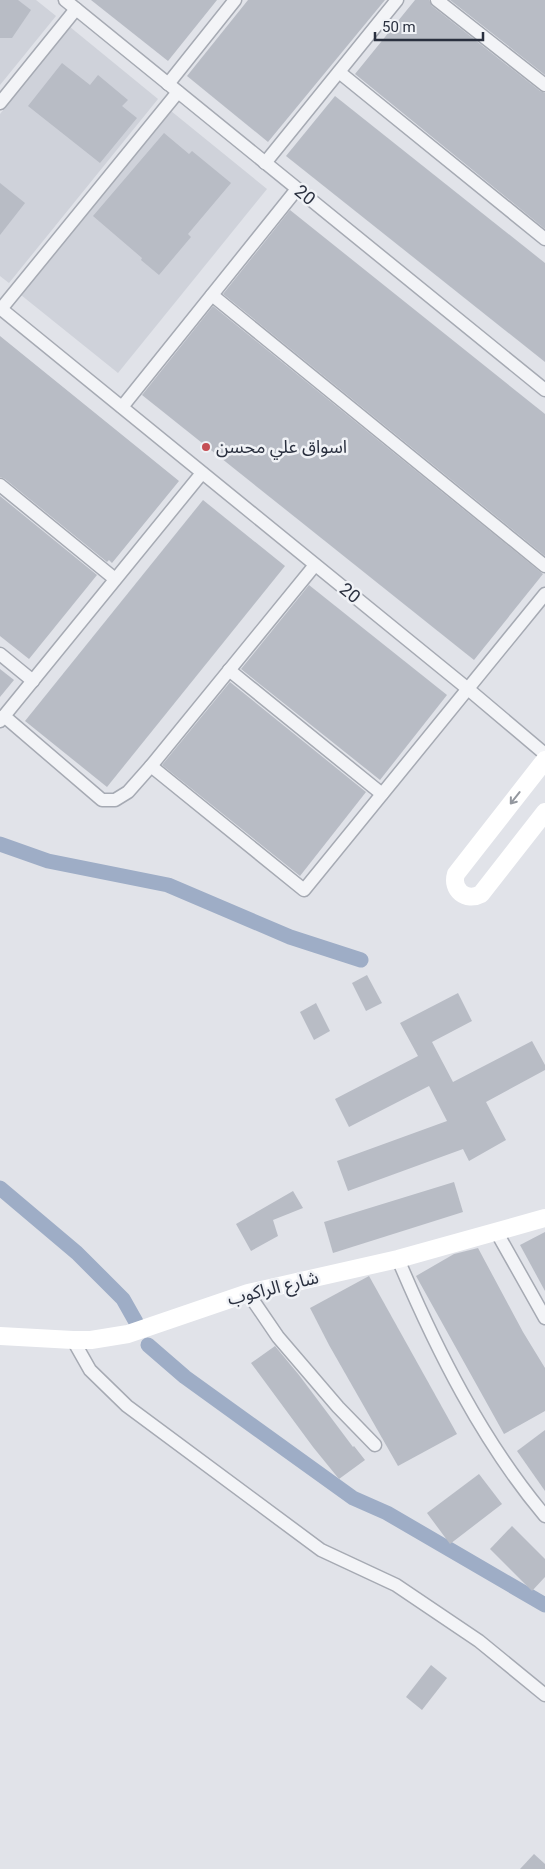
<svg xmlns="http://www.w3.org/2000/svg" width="545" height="1869" viewBox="0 0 545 1869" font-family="Roboto,'Noto Sans Arabic',sans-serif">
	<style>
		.built { fill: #cfd2da }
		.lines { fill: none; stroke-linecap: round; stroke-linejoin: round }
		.canal { stroke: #9eadc6; stroke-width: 15 }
		.building { fill: #b8bcc5 }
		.street-casing { stroke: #a6aab3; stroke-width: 15 }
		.street { stroke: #f3f4f7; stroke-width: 12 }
		.secondary { stroke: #fff; stroke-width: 18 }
		.oneway { stroke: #94989f }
		.poi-dot { fill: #c54e54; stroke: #f0f2f6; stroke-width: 2 }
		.labels { text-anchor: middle; stroke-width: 5; stroke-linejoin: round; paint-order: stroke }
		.street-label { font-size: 18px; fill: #2a303f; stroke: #f0f2f6 }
		.poi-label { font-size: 18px; fill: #2a303f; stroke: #f0f2f6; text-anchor: start }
	</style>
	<rect width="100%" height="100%" fill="#e1e3e9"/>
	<g class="built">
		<path d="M0 0H36L56 16 0 85Z"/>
		<path d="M70 27 158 99 9 283 0 276V114Z"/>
		<path d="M171 111 267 189 118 373 21 295Z"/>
	</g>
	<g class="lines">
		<g class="canal">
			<path d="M0 844 48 861 168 885 290 937 361 960"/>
			<path d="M0 1188 77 1253 123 1299 136 1322"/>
			<path d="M148 1345 185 1377 353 1498 387 1513 545 1605"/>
		</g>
	</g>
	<g class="building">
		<path d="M0 0H18L31 10 12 38H0Z"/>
		<path d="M91 0H217L168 61Z"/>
		<path d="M248 0H385L268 142 187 76Z"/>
		<path d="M415 0H429L432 6 540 91 545 93V229L355 74Z"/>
		<path d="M450 0H545V75Z"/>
		<path d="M62 63 90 85 98 75 128 100 122 106 137 118 100 163 28 106Z"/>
		<path d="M335 96 545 263V362L286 156Z"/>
		<path d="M164 133 189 154 192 151 231 183 188 234 191 237 159 275 141 260 142 258 93 216Z"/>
		<path d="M0 183 25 203 0 235Z"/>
		<path d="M290 210 545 414V556L223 294Z"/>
		<path d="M213 306 543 574 474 660 142 395Z"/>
		<path d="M0 336 179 481 112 563 109 560 107 562 5 479 0 477Z"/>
		<path d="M0 496 97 575 29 659 0 636Z"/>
		<path d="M203 500 285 566 107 787 25 721Z"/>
		<path d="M309 585 447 695 380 780 241 669Z"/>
		<path d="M0 669 14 680 0 697Z"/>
		<path d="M230 682 366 792 300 876 162 765Z"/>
		<path d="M367 975 382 1003 366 1011 352 983Z"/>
		<path d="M458 993 472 1021 432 1042 453 1082 532 1041 545 1065V1070L486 1102 506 1140 469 1161 463 1149 348 1191 337 1161 447 1121 429 1086 349 1127 335 1099 418 1056 400 1023Z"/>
		<path d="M316 1003 330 1031 314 1040 300 1012Z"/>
		<path d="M454 1182 463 1212 333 1253 324 1222Z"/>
		<path d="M293 1191 303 1208 273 1220 278 1236 251 1251 236 1224Z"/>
		<path d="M545 1232V1291L520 1245Z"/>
		<path d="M478 1248 523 1332 545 1368V1411L504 1434 416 1276 454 1254Z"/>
		<path d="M369 1276 457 1434 398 1466 329 1345 310 1308Z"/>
		<path d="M275 1346 299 1375 353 1447 354 1446 365 1460 339 1479 313 1447 251 1363Z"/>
		<path d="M545 1430V1491L517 1451Z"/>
		<path d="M479 1474 502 1504 450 1544 427 1513Z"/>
		<path d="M512 1526 545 1559V1577L532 1591 490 1549Z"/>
		<path d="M431 1665 447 1678 422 1710 406 1697Z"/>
		<path d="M534 1854 545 1864V1869H520Z"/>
	</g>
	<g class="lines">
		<defs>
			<g id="street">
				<path d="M65 0 545 390"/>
				<path d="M437 0 545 85"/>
				<path d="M339 72 545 239"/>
				<path d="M168 84 235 0"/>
				<path d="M0 103 76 9"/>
				<path d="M265 163 397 0"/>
				<path d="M212 295 545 566"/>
				<path d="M0 308 468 689 545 754"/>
				<path d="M1 309 178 92"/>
				<path d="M122 407 297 189"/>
				<path d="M0 485 115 579"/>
				<path d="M0 654 33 681"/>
				<path d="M229 670 382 794"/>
				<path d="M4 716 102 800H115L128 792 151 766 315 565"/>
				<path d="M0 721 202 473"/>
				<path d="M151 766 304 890 545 594"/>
				<path d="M496 1231 545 1318"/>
				<path d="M398 1259C436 1349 482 1441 545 1516"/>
				<path d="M248 1293 278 1337 338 1407 375 1445"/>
				<path d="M73 1340 90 1370 127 1406 321 1550 396 1585 479 1641 545 1695"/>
			</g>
		</defs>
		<use href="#street" class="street-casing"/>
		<use href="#street" class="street"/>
		<g class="secondary">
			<path d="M545 760 456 874C451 890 466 902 481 894L545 812"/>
			<path d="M0 1336 73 1340H91L128 1334 248 1293 398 1259 545 1218"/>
		</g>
	</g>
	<defs><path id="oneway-shaft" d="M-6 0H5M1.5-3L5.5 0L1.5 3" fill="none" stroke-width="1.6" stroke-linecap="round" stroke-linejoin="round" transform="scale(1.25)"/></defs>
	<use class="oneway" href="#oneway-shaft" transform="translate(515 798) rotate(128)"/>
	<circle class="poi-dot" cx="206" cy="447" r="5"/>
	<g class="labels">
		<g class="street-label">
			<text transform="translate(305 195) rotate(39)" y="6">20</text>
			<text transform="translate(350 593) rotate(39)" y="6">20</text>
			<text transform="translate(273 1288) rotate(-14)" y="6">شارع الراكوب</text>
		</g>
		<g class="poi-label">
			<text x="216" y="453">اسواق علي محسن</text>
		</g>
	</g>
	<path d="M375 32v8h108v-8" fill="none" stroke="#2a303f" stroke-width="2.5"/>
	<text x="382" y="32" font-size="15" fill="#2a303f" stroke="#f0f2f6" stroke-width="4" paint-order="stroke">50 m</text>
</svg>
